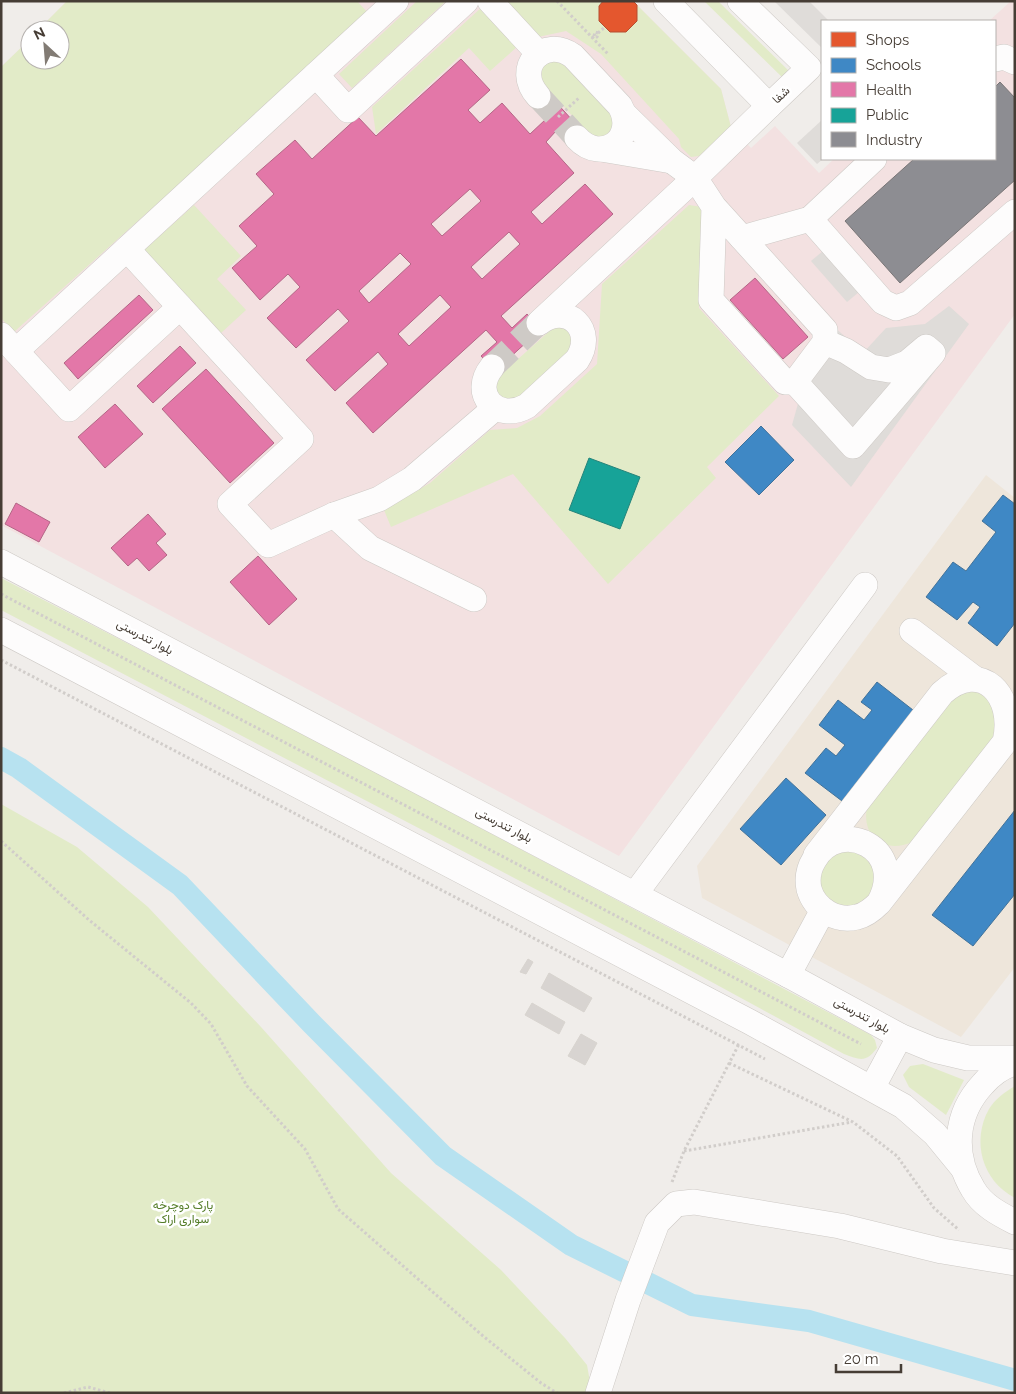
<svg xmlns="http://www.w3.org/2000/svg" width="1016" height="1394" viewBox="0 0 1016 1394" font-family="Raleway,Vazirmatn,sans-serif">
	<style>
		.education { fill: #eee6db }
		.medical { fill: #f3e1e1 }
		.green { fill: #e2ebc8 }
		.parking { fill: #dfdcd9 }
		.shops { fill: #e4572e; stroke: #b54f30 }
		.schools { fill: #3f88c5; stroke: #41729a }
		.health { fill: #e377a8; stroke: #b46686; fill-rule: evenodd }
		.public { fill: #17a398; stroke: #25847a }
		.industry { fill: #8d8d92; stroke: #787576 }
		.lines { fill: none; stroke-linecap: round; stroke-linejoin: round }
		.canal { stroke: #b7e2f0; stroke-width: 22 }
		.building { fill: #d8d4d1; stroke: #d8d4cf }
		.minor-tunnel { stroke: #cecac6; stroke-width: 25; stroke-dasharray: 25 12; stroke-linecap: butt }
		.minor-casing { stroke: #cdc9c5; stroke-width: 26 }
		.path { stroke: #d1cdca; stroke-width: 3; stroke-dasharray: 2.5 2.5; stroke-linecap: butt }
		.minor { stroke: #fdfcfc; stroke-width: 25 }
		.labels { text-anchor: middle; stroke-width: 5; stroke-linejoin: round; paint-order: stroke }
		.street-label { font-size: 12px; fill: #463d35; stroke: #fff }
		.park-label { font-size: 12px; fill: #527b26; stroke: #fff }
	</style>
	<rect width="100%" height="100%" fill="#f0edea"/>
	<path class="education" d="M986 475 1015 498V967L961 1037 702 898 697 866Z"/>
	<path class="medical" d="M67 1H633L721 89 731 127 751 148 775 126 819 173 834 159H995V21H989L1011 1H1015V314L619 856 1 525V67L30 39V60H60V30H38Z"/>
	<g class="green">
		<path d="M67 1H357L369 14 14 332 1 318V67L30 39V60H60V30H38Z"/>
		<path d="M417 1H446L352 88 339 74Z"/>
		<path d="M505 1H633L721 89 731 127 699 156 691 157 681 147 679 139 601 54 566 31 538 37Z"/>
		<path d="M704 1H718L792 74 786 81Z"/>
		<path d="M482 7 518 46 490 71 469 48 376 134 372 107Z"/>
		<path d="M560 61 610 112 614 118 612 131 600 138 588 133 544 85C540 79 539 66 547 62 550 60 557 61 560 61Z"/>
		<path d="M194 205 241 256 217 279 246 310 221 333 144 250Z"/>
		<path d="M689 205 702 207 699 308 779 396 707 467 716 478 608 584 513 474 391 527 384 510 430 483 490 430 517 428 540 416 597 364 602 284Z"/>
		<path d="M554 327 567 329 573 340 568 353 520 397 507 401 497 394 496 380 500 375Z"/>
		<path d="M1 578 307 736 871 1035 875 1040 877 1048C866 1063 860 1060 844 1054L673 961 1 610Z"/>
		<path d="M964 689 991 694 1001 728 912 842C885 854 861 837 867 807L949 700Z"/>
		<path d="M1 804 77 847 148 907 261 1027 391 1173 501 1270 565 1338 587 1365 592 1393H1Z"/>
		<path d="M849 849 866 855 878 880 865 903 847 908 830 902 819 887 820 869 824 860Z"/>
		<path d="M923 1064 964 1080 946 1115 909 1087 903 1075 910 1066Z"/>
		<path d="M1015 1086V1198C982 1181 971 1141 989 1109 995 1099 1005 1092 1015 1086Z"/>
	</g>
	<g class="parking">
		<path d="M774 1H809L829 21H822V48Z"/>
		<path d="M822 120 823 159 817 164 797 143Z"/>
		<path d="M823 251 859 292 847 302 811 261Z"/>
		<path d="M949 306 969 324 851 487 792 425 799 400 830 323 863 353 886 328 925 324Z"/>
	</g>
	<path class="shops" d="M603 1H633L637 5V21L626 32H610L599 21V6Z"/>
	<g class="schools">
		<path d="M761 426 794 460 759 495 725 462Z"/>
		<path d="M1003 495 1015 504V623L997 646 968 623 980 607 973 602 957 620 926 597 953 562 966 571 996 532 982 521Z"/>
		<path d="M877 682 913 710 842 801 805 773 826 748 836 756 845 745 819 725 838 700 864 720 872 710 861 702Z"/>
		<path d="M786 778 826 815 781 865 740 829Z"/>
		<path d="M1015 810V894L973 946 932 915Z"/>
	</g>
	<g class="health">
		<path d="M461 59 490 90 468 110 480 123 502 103 530 134 546 119 531 103 545 90 583 132 569 145 556 131 546 142 574 173 531 212 542 224 585 184 613 214 501 316 512 328 527 314 541 329 495 371 481 356 497 342 486 330 373 433 346 403 388 364 378 352 335 391 306 360 349 321 338 309 296 348 267 318 300 287 288 274 260 300 232 268 257 246 239 226 274 194 256 174 295 140 312 159 358 117 376 136ZM470 189 481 201 442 236 431 224ZM509 232 520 244 482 279 471 267ZM400 253 411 264 369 303 359 291ZM440 295 451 307 409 346 398 334Z"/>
		<path d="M755 278 808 337 783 359 730 300Z"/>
		<path d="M139 295 153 310 78 379 64 363Z"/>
		<path d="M180 346 196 363 153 403 137 386Z"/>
		<path d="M206 369 274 443 230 483 162 409Z"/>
		<path d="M115 404 143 434 105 468 78 437Z"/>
		<path d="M16 503 50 522 39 542 5 524Z"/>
		<path d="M148 514 166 534 156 543 167 555 149 571 137 558 128 566 111 548Z"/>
		<path d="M258 556 297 599 269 625 230 582Z"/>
	</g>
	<path class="public" d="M589 458 640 477 620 529 569 510Z"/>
	<path class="industry" d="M1000 82 1015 98V180L900 283 845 221 914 159H995V87Z"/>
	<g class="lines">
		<path class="canal" d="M1 758 19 768 180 885 312 1024 443 1156 571 1245 692 1305 809 1321 1015 1380"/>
	</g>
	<g class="building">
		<path d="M528 959 533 962 526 974 520 972Z"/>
		<path d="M549 973 592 998 584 1012 541 988Z"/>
		<path d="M532 1003 565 1022 559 1034 525 1015Z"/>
		<path d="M581 1034 597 1043 585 1065 568 1056Z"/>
	</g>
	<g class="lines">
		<g class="minor-tunnel">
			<path d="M538 96 577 138"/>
			<path d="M492 367 537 324"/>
		</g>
		<defs>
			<g id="minor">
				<path d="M490 1 539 54"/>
				<path d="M666 1 769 106 809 68 740 1"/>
				<path d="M995 59 1004 57 1015 62"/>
				<path d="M316 75 348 110 466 1"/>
				<path d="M538 96C513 68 543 35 573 56L620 106C638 138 602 165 577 138"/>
				<path d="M625 115 672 161 695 178 714 207 825 330V342L795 382H785L711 300 714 207"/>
				<path d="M601 149 672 161"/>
				<path d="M810 219 883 302 896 308 910 303 1015 212"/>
				<path d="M742 238 810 219 874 159"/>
				<path d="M127 249 301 439 230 504 268 545 334 515 379 499 412 479 495 408"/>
				<path d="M541 321 695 178 769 106"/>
				<path d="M1 335 69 409 180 307"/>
				<path d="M16 351 396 1"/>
				<path d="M492 367C470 394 497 423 527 406L577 360C597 330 567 301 539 323"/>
				<path d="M795 382 853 446 933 353 926 347 907 363 889 370 871 367 846 351 825 342"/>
				<path d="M334 515 370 548 474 599"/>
				<path d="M1 562 788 975 900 1036 934 1050 968 1058H1015"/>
				<path d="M1 630 750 1022 903 1106 935 1134 962 1167"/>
				<path d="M912 631 974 678"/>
				<path d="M816 855 942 693C981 658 1016 695 1005 742L879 903C873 909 866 915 857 917 837 922 815 910 809 889 807 879 809 868 814 860 839 816 909 848 879 903"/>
				<path d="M635 894 865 585"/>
				<path d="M788 975 823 910"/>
				<path d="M1015 1063C1003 1066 991 1075 983 1084 955 1114 952 1154 973 1189 982 1205 999 1214 1015 1222"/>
				<path d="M872 1088 900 1036"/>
				<path d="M598 1393 628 1300 657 1223 676 1204 694 1202 840 1226 942 1251 1015 1263"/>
			</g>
		</defs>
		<use href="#minor" class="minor-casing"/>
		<g class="path">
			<path d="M557 1 609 55"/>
			<path d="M598 33 605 27"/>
			<path d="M592 38 594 36 597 37 598 33 595 32 594 36"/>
			<path d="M558 117 580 97"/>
			<path d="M1 594 861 1044"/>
			<path d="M1 660 765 1059"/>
			<path d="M1 841 89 920 191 1003 211 1024 247 1086 305 1149 338 1209 483 1336 541 1383 557 1393"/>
			<path d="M729 1063 853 1122 897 1156 934 1208 959 1230"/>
			<path d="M684 1151 852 1122"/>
			<path d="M672 1182 684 1151 739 1044"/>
			<path d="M64 1393 88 1387 110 1393"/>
		</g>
		<use href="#minor" class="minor"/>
	</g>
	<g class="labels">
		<g class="street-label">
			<text transform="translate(781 95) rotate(-44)" y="4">شفا</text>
			<text transform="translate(145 637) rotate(28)" y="4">بلوار تندرستی</text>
			<text transform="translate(504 825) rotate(28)" y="4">بلوار تندرستی</text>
			<text transform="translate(862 1015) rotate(29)" y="4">بلوار تندرستی</text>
		</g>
		<g class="park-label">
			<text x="183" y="1209">پارک دوچرخه<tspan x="183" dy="14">سواری اراک</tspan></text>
		</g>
	</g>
	<rect width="1016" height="1394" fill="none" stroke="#463d35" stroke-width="5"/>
	<rect x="821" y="20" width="175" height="140" fill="#ffffff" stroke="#b5b1ae"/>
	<rect x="831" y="32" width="25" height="15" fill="#e4572e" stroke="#b5b1ae"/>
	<text x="866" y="45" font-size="15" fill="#463d35">Shops</text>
	<rect x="831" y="58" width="25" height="15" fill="#3f88c5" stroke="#b5b1ae"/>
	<text x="866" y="70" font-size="15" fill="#463d35">Schools</text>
	<rect x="831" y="82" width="25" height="15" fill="#e377a8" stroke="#b5b1ae"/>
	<text x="866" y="95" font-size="15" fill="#463d35">Health</text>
	<rect x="831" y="108" width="25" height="15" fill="#17a398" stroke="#b5b1ae"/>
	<text x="866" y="120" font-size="15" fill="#463d35">Public</text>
	<rect x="831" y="132" width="25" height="15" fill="#8d8d92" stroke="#b5b1ae"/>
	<text x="866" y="145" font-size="15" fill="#463d35">Industry</text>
	<g transform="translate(45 45) rotate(334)"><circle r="24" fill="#ffffff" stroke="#b5b1ae"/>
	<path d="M0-4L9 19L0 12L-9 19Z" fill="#827b74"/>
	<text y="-8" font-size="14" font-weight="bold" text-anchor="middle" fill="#463d35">N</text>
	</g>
	<path d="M836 1364v8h65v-8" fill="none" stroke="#463d35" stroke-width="2.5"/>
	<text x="844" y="1364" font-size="15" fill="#463d35" stroke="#ffffff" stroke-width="4" paint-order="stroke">20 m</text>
</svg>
